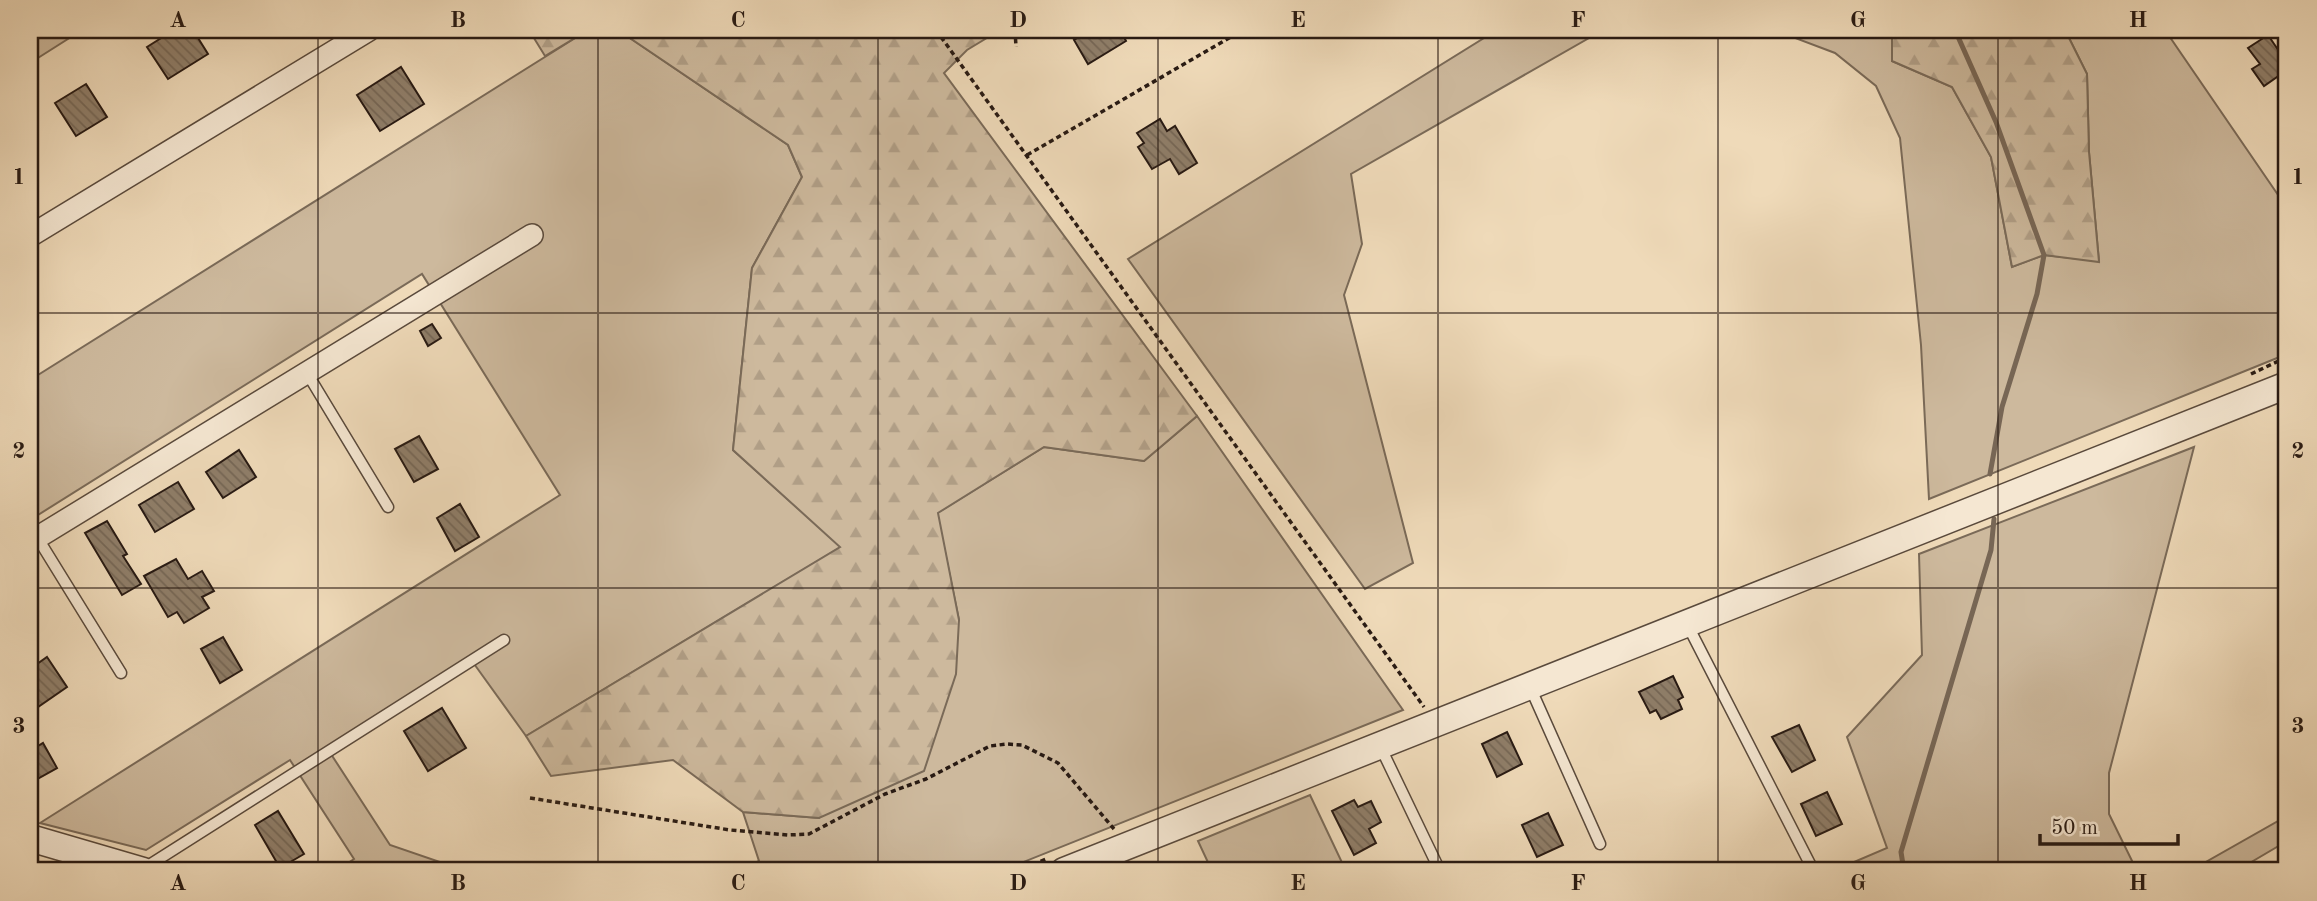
<svg xmlns="http://www.w3.org/2000/svg" width="2317" height="901" viewBox="0 0 2317 901" font-family="'Old Standard TT',serif">
	<style>
		.green { fill: #cdb99d; stroke: #7a6a58; stroke-width: 2 }
		.forest { fill: url(#forest-firs); stroke: #7a6a58; stroke-width: 2 }
		.lines { fill: none; stroke-linecap: round; stroke-linejoin: round }
		.stream { stroke: #765; stroke-width: 5 }
		.building { fill: url(#building-back-hatch); stroke: #281a13; stroke-width: 2 }
		.service-casing { stroke: #5a4a3c; stroke-width: 13 }
		.minor-casing { stroke: #5a4a3c; stroke-width: 24 }
		.tertiary-casing { stroke: #5a4a3c; stroke-width: 29 }
		.path { stroke: #281a13; stroke-width: 3.5; stroke-dasharray: 5 3.5; stroke-linecap: butt }
		.service { stroke: #f5e7d2; stroke-width: 10 }
		.minor { stroke: #f5e7d2; stroke-width: 21 }
		.tertiary { stroke: #f5e7d2; stroke-width: 26 }
		.grid { fill: none; stroke: #281a13; stroke-width: 2; stroke-opacity: 0.55 }
		.neatline { fill: none; stroke: #281a13; stroke-width: 2.5 }
		.grid-label { font-size: 23px; text-anchor: middle; font-weight: bold; fill: #281a13 }
	</style>
	<defs>
		<pattern id="forest-firs" width="22" height="20" patternUnits="userSpaceOnUse" patternTransform="scale(1.75)"><rect width="22" height="20" fill="#cdb99d"/><path d="M5 1l3.5 6h-7zM16 11l3.5 6h-7z" fill="#b09e86"/></pattern>
		<pattern id="building-back-hatch" width="6" height="6" patternUnits="userSpaceOnUse" patternTransform="scale(1.75)"><rect width="6" height="6" fill="#8f7e69"/><path d="M-1 5l2 2M0 0l6 6M5-1l2 2" fill="none" stroke="#756655"/></pattern>
	</defs>
	<rect width="100%" height="100%" fill="#efdab9"/>
	<filter id="stains"><feTurbulence type="fractalNoise" baseFrequency=".00286" numOctaves="4"/><feColorMatrix values="0 0 0 0 .2 0 0 0 0 .09 0 0 0 0 .02 0 0 0 .5 -.17"/></filter>
	<radialGradient id="worn" r=".72"><stop offset=".6" stop-color="#630" stop-opacity="0"/><stop offset="1" stop-color="#630" stop-opacity=".3"/></radialGradient>
	<g class="green">
		<path d="M30 30H82L30 63Z"/>
		<path d="M588 30H618L788 145 802 177 752 268 733 450 841 547 526 736 472 661 329 751 390 845 466 871H336L354 859 290 760 146 850 40 823 560 495 422 274 30 520V380Z"/>
		<path d="M1497 30H1603L1351 174 1362 244 1344 295 1413 563 1365 589 1128 259Z"/>
		<path d="M1774 30H1892V61L1952 87 1991 157 2012 267 2044 255 2099 261 2089 152 2087 74 2065 30H2165L2287 208V354L1929 499 1921 345 1900 138 1876 86 1835 53Z"/>
		<path d="M1197 416 1403 710 1001 871H739L759 861 743 812 819 818 959 620 937 513 1044 447 1144 461Z"/>
		<path d="M2194 447 2109 773V814L2137 871H1833L1887 848 1847 737 1922 655 1919 554Z"/>
		<path d="M1310 795 1346 871H1212L1198 841Z"/>
		<path d="M2287 816V841L2236 871H2190Z"/>
	</g>
	<g class="forest">
		<path d="M529 30H588L545 56Z"/>
		<path d="M618 30H1000L967 50 944 73 1197 416 1144 461 1044 447 938 513 959 620 956 674 924 771 819 818 743 812 673 760 551 776 526 736 840 547 733 450 752 268 802 177 788 145Z"/>
		<path d="M1892 30H2065L2087 74 2089 152 2099 262 2044 255 2012 267 1991 157 1952 87 1892 61Z"/>
	</g>
	<g class="lines">
		<g class="stream">
			<path d="M1955 30 1996 122 2044 255 2037 294 2002 407 1990 474"/>
			<path d="M1904 871 1901 852 1991 550 1994 519"/>
		</g>
	</g>
	<g class="building">
		<path d="M174 30H193L208 54 168 79 147 47Z"/>
		<path d="M1092 30H1120L1126 41 1088 64 1074 40Z"/>
		<path d="M2268 35 2287 63V70L2264 86 2252 69 2260 64 2248 48Z"/>
		<path d="M401 67 424 104 380 131 357 95Z"/>
		<path d="M86 84 107 117 76 136 55 103Z"/>
		<path d="M1160 119 1167 131 1175 126 1197 163 1179 174 1170 159 1152 169 1138 147 1144 143 1137 133Z"/>
		<path d="M432 324 441 338 428 346 420 331Z"/>
		<path d="M419 436 438 469 414 482 395 449Z"/>
		<path d="M239 450 256 477 223 498 206 472Z"/>
		<path d="M178 482 194 509 155 532 139 505Z"/>
		<path d="M460 504 479 537 455 551 437 518Z"/>
		<path d="M107 521 127 554 123 556 141 584 122 595 85 533Z"/>
		<path d="M176 559 188 579 202 571 214 591 202 597 209 608 184 623 177 612 168 617 144 576Z"/>
		<path d="M223 637 242 670 220 683 201 649Z"/>
		<path d="M47 657 67 687 38 707 30 694V669Z"/>
		<path d="M1673 676 1683 697 1678 700 1682 709 1661 719 1656 710 1650 713 1639 692Z"/>
		<path d="M442 708 466 748 428 771 404 731Z"/>
		<path d="M1799 725 1815 760 1792 772 1772 737Z"/>
		<path d="M1507 732 1522 764 1497 777 1482 744Z"/>
		<path d="M43 743 57 768 30 783V751Z"/>
		<path d="M1827 792 1842 824 1816 836 1801 804Z"/>
		<path d="M1354 800 1358 807 1371 801 1381 822 1369 829 1376 843 1354 855 1332 811Z"/>
		<path d="M278 811 304 854 280 868 255 825Z"/>
		<path d="M1548 813 1563 845 1537 857 1522 825Z"/>
	</g>
	<g class="lines">
		<defs>
			<g id="service">
				<path d="M307 373 388 507"/>
				<path d="M37 537 121 673"/>
				<path d="M1687 624 1810 864"/>
				<path d="M1530 687 1600 844"/>
				<path d="M1380 746 1440 871"/>
				<path d="M143 869 504 640"/>
			</g>
			<g id="minor">
				<path d="M30 236 369 30"/>
				<path d="M30 542 532 235"/>
			</g>
			<g id="tertiary">
				<path d="M30 838 143 871"/>
				<path d="M1064 871 2287 385"/>
			</g>
		</defs>
		<use href="#service" class="service-casing"/>
		<use href="#minor" class="minor-casing"/>
		<use href="#tertiary" class="tertiary-casing"/>
		<g class="path">
			<path d="M936 30 1424 707"/>
			<path d="M1015 30 1016 47"/>
			<path d="M1027 155 1243 30"/>
			<path d="M2251 374 2287 357"/>
			<path d="M530 798 730 830 788 835 809 834 885 794 926 779 990 746 1007 744 1022 745 1058 763 1114 829"/>
			<path d="M1017 871 1046 859"/>
		</g>
		<use href="#service" class="service"/>
		<use href="#minor" class="minor"/>
		<use href="#tertiary" class="tertiary"/>
	</g>
	<path class="grid" d="M318 30V871M598 30V871M878 30V871M1158 30V871M1438 30V871M1718 30V871M1998 30V871M30 313H2287M30 588H2287"/>
	<rect width="2317" height="901" fill="none" stroke="#efdab9" stroke-width="77"/>
	<path d="M2040 834v10h138v-10" fill="none" stroke="#281a13" stroke-width="3.5"/>
	<text x="2051" y="834" font-size="21" fill="#281a13" stroke="#f5e7d2" stroke-width="5" paint-order="stroke">50 m</text>
	<rect x="38" y="38" width="2240" height="824" class="neatline"/>
	<g class="grid-label">
		<text x="178" y="27">A</text>
		<text x="458" y="27">B</text>
		<text x="738" y="27">C</text>
		<text x="1018" y="27">D</text>
		<text x="1298" y="27">E</text>
		<text x="1578" y="27">F</text>
		<text x="1858" y="27">G</text>
		<text x="2138" y="27">H</text>
		<text x="19" y="184">1</text>
		<text x="2298" y="184">1</text>
		<text x="19" y="458">2</text>
		<text x="2298" y="458">2</text>
		<text x="19" y="733">3</text>
		<text x="2298" y="733">3</text>
		<text x="178" y="890">A</text>
		<text x="458" y="890">B</text>
		<text x="738" y="890">C</text>
		<text x="1018" y="890">D</text>
		<text x="1298" y="890">E</text>
		<text x="1578" y="890">F</text>
		<text x="1858" y="890">G</text>
		<text x="2138" y="890">H</text>
	</g>
	<rect width="100%" height="100%" filter="url(#stains)"/>
	<rect width="100%" height="100%" fill="url(#worn)"/>
</svg>
